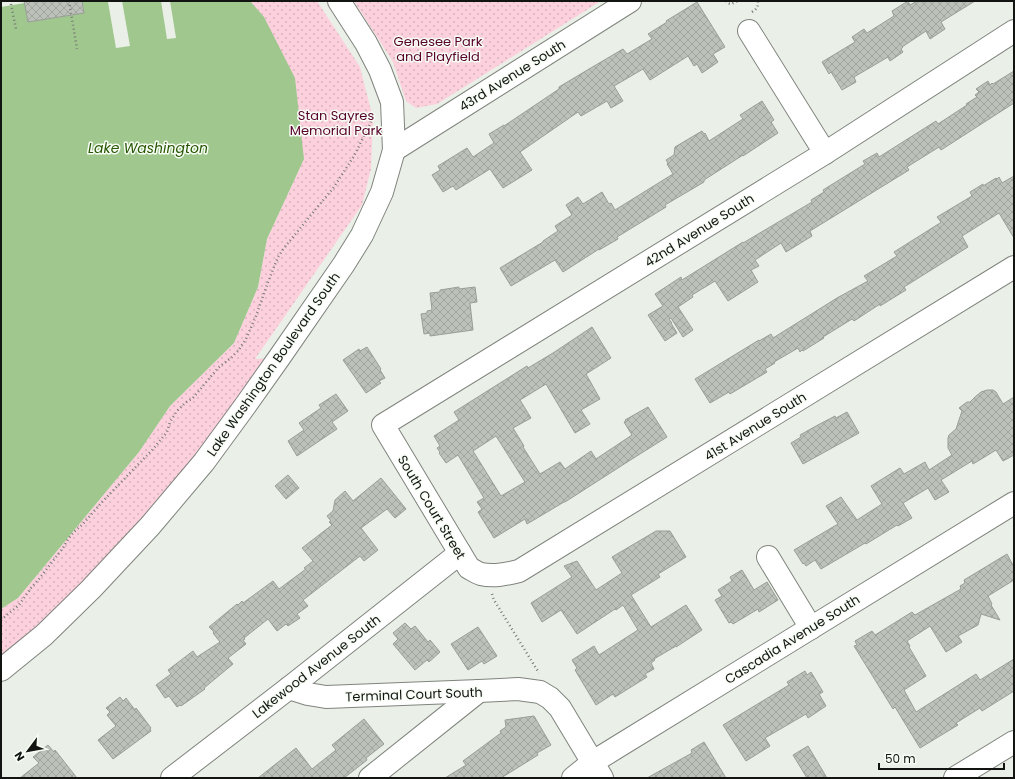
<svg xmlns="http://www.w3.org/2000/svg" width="1015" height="779" viewBox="0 0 1015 779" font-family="Poppins,sans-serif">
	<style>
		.green { fill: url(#green-dots) }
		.water { fill: #a0c78e }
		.pier { fill: #eaf0e8 }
		.building { fill: url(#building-cross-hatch); stroke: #999f97; fill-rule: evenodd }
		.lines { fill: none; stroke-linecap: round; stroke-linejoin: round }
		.minor-casing { stroke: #7f847d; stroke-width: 24 }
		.major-casing { stroke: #7f847d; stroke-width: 24 }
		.path { stroke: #767a75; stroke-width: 2.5; stroke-dasharray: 1 3; stroke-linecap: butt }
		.minor { stroke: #fff; stroke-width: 22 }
		.major { stroke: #fff; stroke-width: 22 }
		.labels { text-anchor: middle; stroke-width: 3; stroke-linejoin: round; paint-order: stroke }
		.park-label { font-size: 13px; fill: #57012b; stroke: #f7fdf5 }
		.street-label { font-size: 13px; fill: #121411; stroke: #f7fdf5 }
		.water-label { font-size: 14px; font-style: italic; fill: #275602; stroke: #f7fdf5 }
	</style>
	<defs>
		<pattern id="green-dots" width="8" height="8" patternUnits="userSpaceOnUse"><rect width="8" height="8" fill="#fcd1dd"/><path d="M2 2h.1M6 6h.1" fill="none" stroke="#d7b3bd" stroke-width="1.8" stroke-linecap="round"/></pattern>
		<pattern id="building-cross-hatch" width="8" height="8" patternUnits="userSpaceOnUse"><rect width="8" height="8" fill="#bcc1b9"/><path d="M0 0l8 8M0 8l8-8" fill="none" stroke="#a1a59e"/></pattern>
	</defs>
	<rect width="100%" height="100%" fill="#eaf0e8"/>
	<g class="green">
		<path d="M250 1H317L360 67 373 118 371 169 362 205 255 359 279 358 150 526 1 669V609L18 598 139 452 170 406 234 343 258 287 267 239 304 159 264 17Z"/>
		<path d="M354 1H601L437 104 416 108 406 101 393 62Z"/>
	</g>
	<path class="water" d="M36 1H250L264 17 295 78 304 159 267 239 258 287 234 343 170 406 139 452 18 598 1 609V7Z"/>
	<g class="pier">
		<path d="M111 1H122L130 46 116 48 108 2Z"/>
		<path d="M161 1H170L176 38 167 39Z"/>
	</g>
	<g class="building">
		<path d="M24 1H82L84 13 28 22Z"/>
		<path d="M908 1 910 5 917 1H975L941 22 945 29 930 39 926 31 902 47H903L901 49 903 52 890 61 888 57 854 77 856 82 842 90 831 72 829 74 822 62 855 42 852 37 864 29 867 33 894 16 892 11Z"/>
		<path d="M697 2 725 47 713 54 718 62 702 73 697 64 694 66 688 56 650 80 643 69 614 86 623 101 611 108 607 101 581 116 578 112 520 152 532 170 503 188 490 169 456 190 453 186 443 192 432 175 440 170 438 166 467 148 473 157 494 143 489 134 504 125V126L559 89V87L584 72 623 49 627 54 652 39 648 34 667 22 666 21Z"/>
		<path d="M1014 71V103L941 150 939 147 907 167 909 170 810 231 812 236 786 252 781 243 755 260 759 266 751 270 758 282 728 301 715 281 692 295 693 297 678 307 693 330 683 337 671 318 669 319 672 323H671L677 333 665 341 648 315 663 306 655 294 681 277 682 280 743 242V243L812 202 811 200 824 192 823 190 865 164 863 161 877 153 879 157 936 121 938 124 967 105 966 104 977 97 975 95 979 92 976 89 988 81 990 85 992 83 993 84Z"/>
		<path d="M762 101 774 120 771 122 778 133 743 156V155L704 180V182L665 205 666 207 617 237 618 239 599 250V249L563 272 555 260 511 286 500 268 543 242V241L558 231 555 226 572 215 566 205 578 197 583 204 602 192 609 204 611 203 615 210 673 174 667 164 668 163 666 160 674 155 675 147 702 131 704 134 705 133 709 141 743 119 740 115Z"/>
		<path d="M1014 176V238L999 213 962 236 968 247 904 287 906 290 880 306V304L854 321 852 319 823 337 824 338 803 351 802 350 800 352 798 348 774 362 775 363 765 369 767 372 730 394 729 392 710 403 695 379 759 340V341L771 334 773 338 837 298 868 281 864 276 897 256 894 252 940 223 941 222 937 217 972 196 970 192 983 184V186L996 178 997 179 999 177 1002 183Z"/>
		<path d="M459 287V289L475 287 477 302 470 303 473 330 430 336V333L424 334 421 314 427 313V311L432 310 430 293 440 292V290Z"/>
		<path d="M592 327 611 358 586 374 600 399 581 410 590 424 575 433 546 384 520 400 531 418 513 428 524 446 523 447 540 474 560 462 565 469 591 451 596 459 632 435 624 422 626 421 625 420 648 407 667 437 632 459 565 502H564L527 524 525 519 494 538 478 512 482 509 477 502 484 498 458 455 446 463 439 453 440 452 437 448 440 446 434 436 459 420 454 412 527 366 528 368 553 353ZM496 436 525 482 501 496 473 451Z"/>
		<path d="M367 347 381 369 380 370 385 378 379 381 381 383 366 393 343 360 359 349 360 351Z"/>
		<path d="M987 390H993L996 392 1003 404 1014 397V455L1003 461 996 450 973 464 972 461 941 480 949 492 935 500 928 488 903 503 912 518 898 526 897 525 866 544 865 543 821 569 815 560 806 566 804 563 803 564 794 550 838 524 826 506 841 497 857 520 882 504 871 486 900 468 904 474 925 462 929 470 952 455 948 448V438L949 435 956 429 962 411 959 408 967 402H970L975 397 981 392Z"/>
		<path d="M336 394 348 411 332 422 337 429 297 456 288 441 304 430 299 423 321 408 319 405Z"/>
		<path d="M847 412 859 433 803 464 791 443 801 437 800 435 816 426 835 416 836 418Z"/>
		<path d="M288 475 299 488 286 499 275 486Z"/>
		<path d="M381 478 406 509 395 518 387 509 361 528 378 550 364 561 360 556 303 600 308 606 297 614 300 618 288 626 286 624 277 631 268 619 244 638 245 639 243 640 246 644 228 658 233 664 204 688 205 689 181 706 180 705 177 707 169 696 165 698 156 685 171 674 168 670 193 651 197 657 220 642 213 633 214 632 209 627 237 604 238 605 242 601 243 603 273 581 279 589 306 569 304 568 313 561 302 548 332 525 329 522 331 521 327 516 333 511 335 500 345 491 353 501Z"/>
		<path d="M656 531H670L686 557 658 574 660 577 631 595 651 627 686 605 702 630 676 647V646L654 659 655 660 651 663 654 669 645 674 647 677 615 697 613 694 596 705 575 670 577 668 572 660 594 646 599 655 638 630 623 605 616 610 615 609 577 634 561 610 542 622 531 603 572 577 564 566 577 561 596 590 622 573 612 557Z"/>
		<path d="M1007 554 1014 567V580L988 596 992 604 991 605 1000 620 981 614 978 625 958 636 962 642 946 652 930 626 907 641 910 646 909 647 926 676 904 690 916 712 976 674 980 680 1014 659V691L982 711 980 708 956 723 958 725 920 748 895 707 893 709 854 646 857 645 855 641 872 631 875 635 912 612 915 615 961 589 960 586 965 583 964 580Z"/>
		<path d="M742 570 754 590 767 582 778 600 759 612 758 609 733 624 731 622 729 623 715 600 722 596 718 590 732 581 730 577Z"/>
		<path d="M405 623 411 629 415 626 428 642 430 640 440 652 429 662 427 660 415 670 393 644 398 639 393 633Z"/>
		<path d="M478 627 497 656 484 664 482 661 468 670 451 644Z"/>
		<path d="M805 671 807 675 811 672 823 692 819 694 826 706 808 718 806 714 765 738 770 746 746 761 723 725 789 685 787 682Z"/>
		<path d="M120 697 123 701 126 698 135 710 136 708 151 728 150 729 151 731 113 759 98 740 116 726 107 715 110 712 106 708Z"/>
		<path d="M534 716 551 745 537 753 538 755 501 778H445L466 765 463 761 501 733 500 731 506 727 505 720Z"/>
		<path d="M364 719 384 744 366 758 367 760 344 778H258L296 748 312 769 336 750 332 745Z"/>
		<path d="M704 742 726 778H647L692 753 691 750Z"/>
		<path d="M48 745 54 752 55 750 77 778H20L39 763 33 757Z"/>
		<path d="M808 746 827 778H807L793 755Z"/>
	</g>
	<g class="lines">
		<defs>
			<g id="minor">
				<path d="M749 31 825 153"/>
				<path d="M1014 31 825 153 383 425 469 568C473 570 477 573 481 574 494 577 507 574 519 571L1014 267"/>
				<path d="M394 150 630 1"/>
				<path d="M768 557 811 628"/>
				<path d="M289 688 308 694 326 697 479 691 518 689 540 692 550 698 560 708 602 778"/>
				<path d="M172 778 289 688 460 553"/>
				<path d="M370 778 479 691"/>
				<path d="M573 778 593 762 614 749 1014 503"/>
				<path d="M955 778 1014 742"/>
			</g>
			<path id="major" d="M1 670 44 635 91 589 150 526 204 462 245 406 279 358 344 264 362 235 382 192 394 150 392 102 380 70 366 43 339 1"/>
		</defs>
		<use href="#minor" class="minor-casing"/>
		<use href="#major" class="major-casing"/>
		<g class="path">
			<path d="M69 1 77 49"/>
			<path d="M726 1 727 3 731 4 738 1"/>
			<path d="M11 4 16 29"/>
			<path d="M752 12C757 9 758 7 758 1"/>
			<path d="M492 594 494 600 539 673"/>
			<path d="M1 620 19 605 31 588 39 579 63 548 68 539 74 532 83 524 103 501 154 448 167 432 170 422 177 411 185 403 193 398 218 368 232 357 238 351 246 339 256 316 268 282 278 257 284 248 334 187 354 156 372 120"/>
		</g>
		<use href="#minor" class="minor"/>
		<use href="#major" class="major"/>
	</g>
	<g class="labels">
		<g class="park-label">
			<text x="438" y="46">Genesee Park<tspan x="438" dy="15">and Playfield</tspan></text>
			<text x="336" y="120">Stan Sayres<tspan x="336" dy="15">Memorial Park</tspan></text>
		</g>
		<g class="street-label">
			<text transform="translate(512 75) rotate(-32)" y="5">43rd Avenue South</text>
			<text transform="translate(699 230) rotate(-32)" y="5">42nd Avenue South</text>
			<text transform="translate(273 364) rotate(-55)" y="5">Lake Washington Boulevard South</text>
			<text transform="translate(755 426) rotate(-32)" y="5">41st Avenue South</text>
			<text transform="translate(432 507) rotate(59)" y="5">South Court Street</text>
			<text transform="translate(792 639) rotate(-32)" y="5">Cascadia Avenue South</text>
			<text transform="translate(316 666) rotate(-38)" y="5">Lakewood Avenue South</text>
			<text transform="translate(414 694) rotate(-2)" y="5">Terminal Court South</text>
		</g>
		<g class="water-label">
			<text x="148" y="153">Lake Washington</text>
		</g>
	</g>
	<rect width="1015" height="779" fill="none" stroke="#121411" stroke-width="4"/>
	<g transform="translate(28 751) rotate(238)" stroke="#f7fdf5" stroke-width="3" paint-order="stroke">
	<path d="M0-3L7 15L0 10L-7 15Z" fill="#121411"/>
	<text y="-6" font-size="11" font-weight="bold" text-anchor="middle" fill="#121411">N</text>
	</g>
	<path d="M879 763v6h125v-6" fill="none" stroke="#121411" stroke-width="2"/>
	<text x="885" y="763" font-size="12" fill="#121411" stroke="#f7fdf5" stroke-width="3" paint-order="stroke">50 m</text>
</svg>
